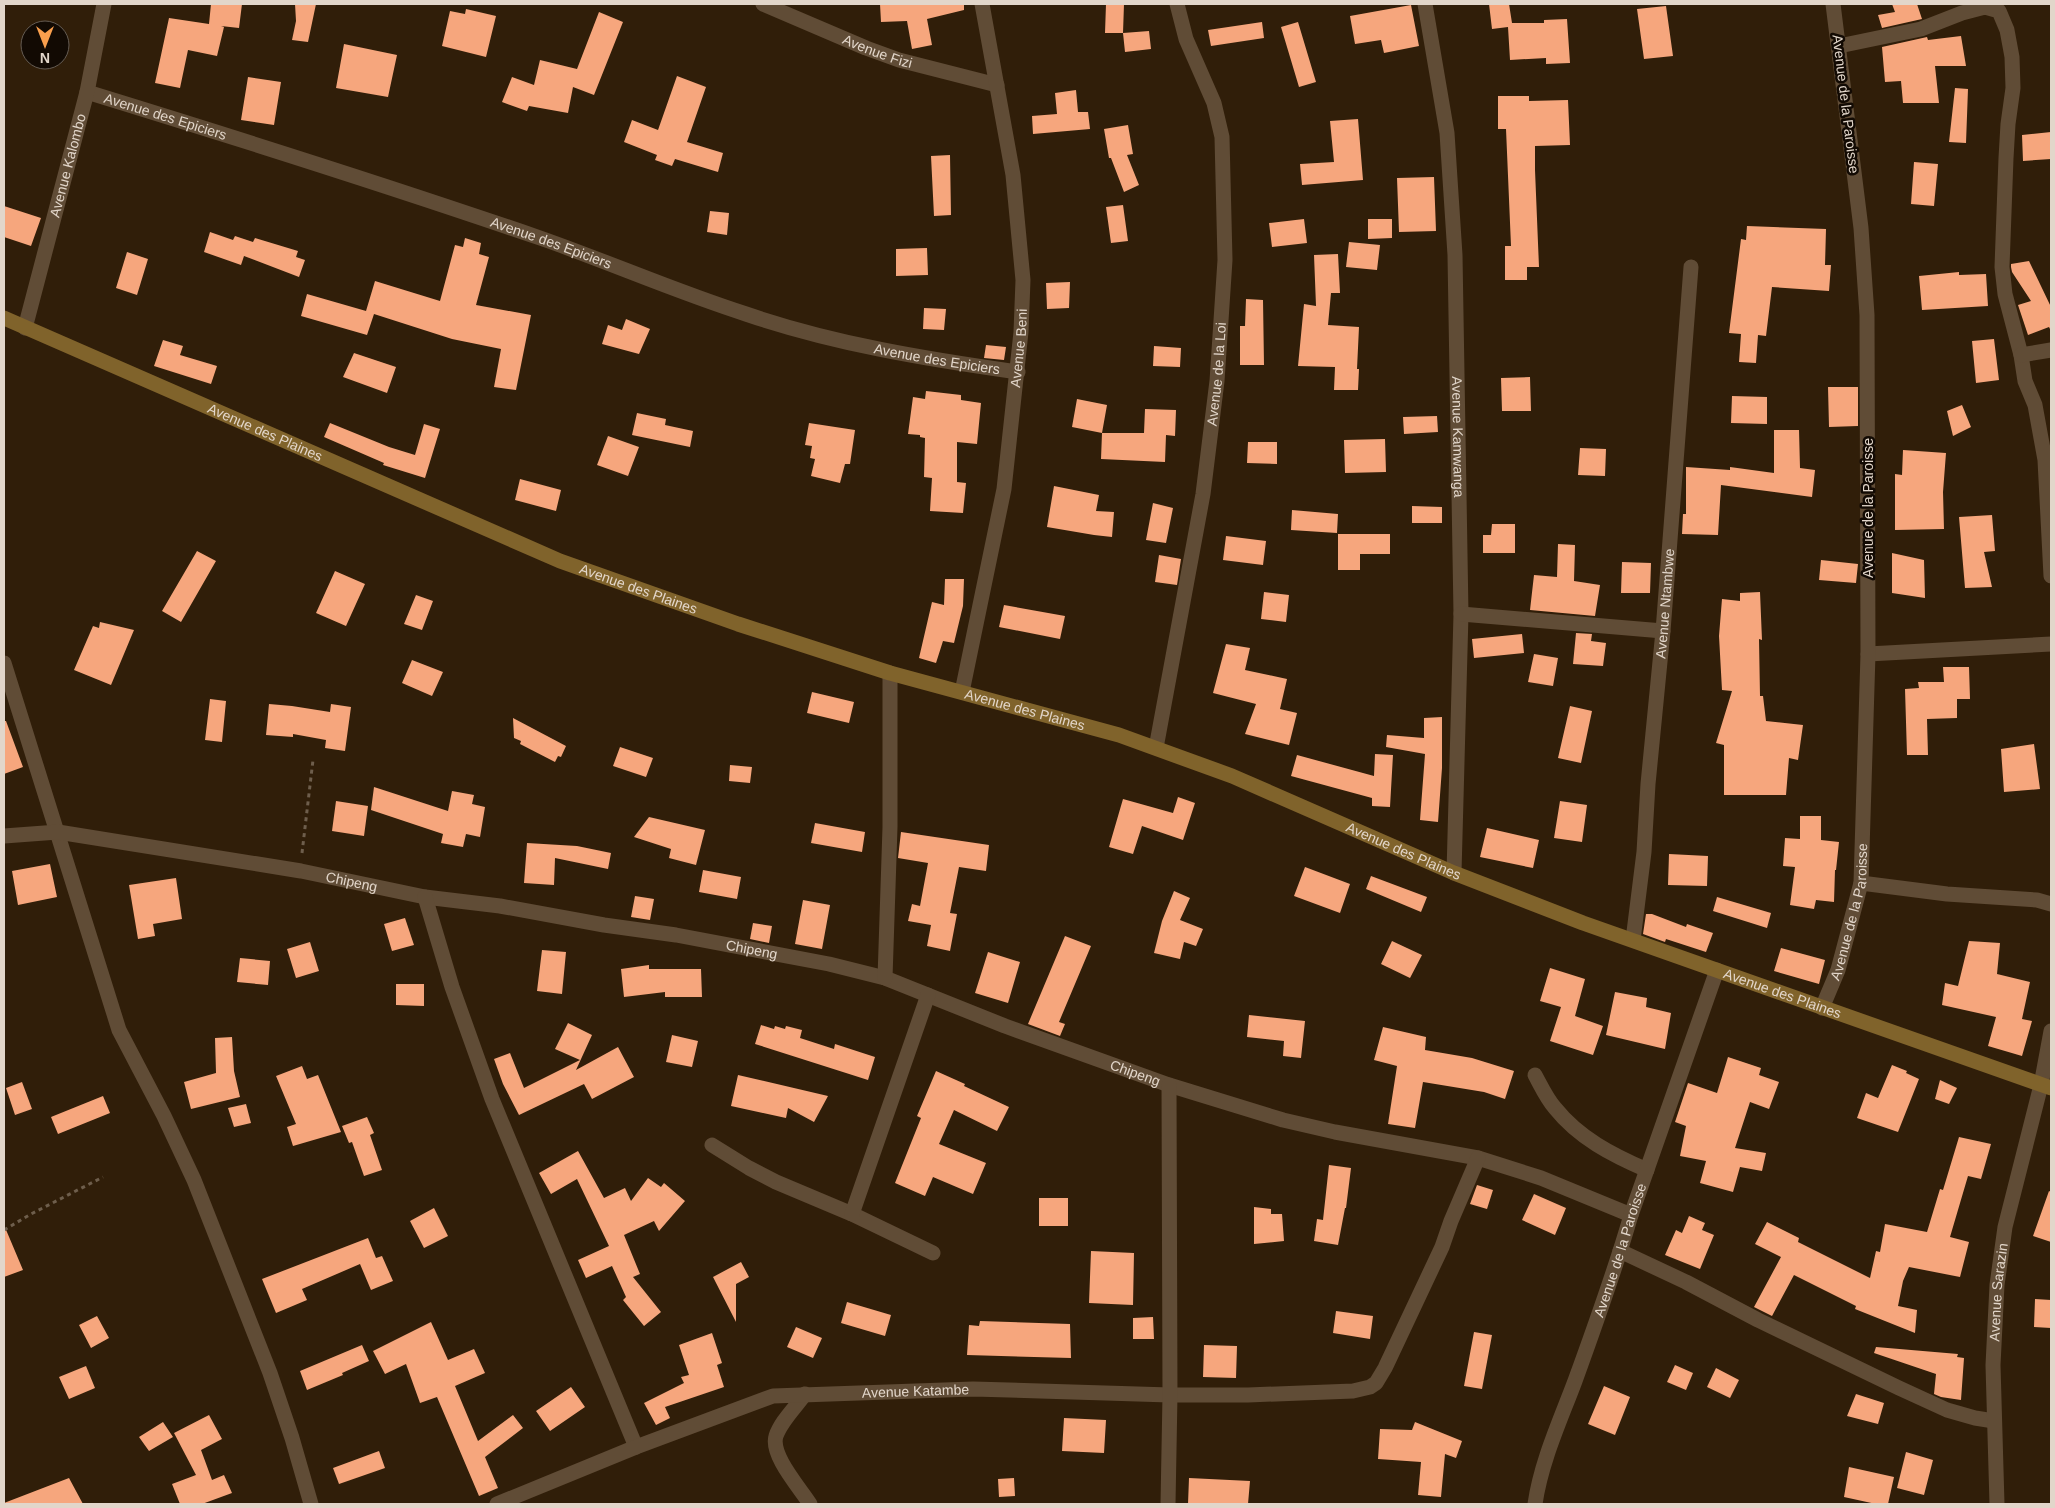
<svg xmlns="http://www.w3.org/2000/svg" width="2055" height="1508" font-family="Helvetica,sans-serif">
  <rect width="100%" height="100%" fill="#301e09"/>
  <path fill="#f6a67d" d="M211,4H242L239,28L221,26L224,27L217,56L188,50L180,88L155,83L169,18L209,24Z
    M295,4H316L308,42L292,40L296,21Z
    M880,4H964V10L927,19L932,45L912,49L907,21L881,22Z
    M1106,4H1124L1123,33H1105Z
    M1489,4H1509L1512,23H1544V20L1567,19L1570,63L1546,64V58L1510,60L1508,27L1492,29Z
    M1892,4H1917L1922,19L1882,28L1878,15L1895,12Z
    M1411,5L1419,46L1384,53L1381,40L1355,44L1350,16Z
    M1666,6L1673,56L1644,59L1637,9Z
    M466,9L496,16L486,57L442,46L450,11L465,14Z
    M599,12L623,22L594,95L573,87L568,113L529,106L527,111L502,102L512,77L534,85L540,60L577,69Z
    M1262,22L1264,38L1211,46L1208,30Z
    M1298,22L1316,82L1299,87L1281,27Z
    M1149,31L1151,49L1125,52L1123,33Z
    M1961,36L1966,66H1935L1939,103H1903L1901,81L1885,82L1882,47L1927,37L1928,40Z
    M344,44L397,55L388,97L336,88Z
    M677,76L706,87L687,142L723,153L718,172L675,159L672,166L655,160L657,155L624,142L632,120L658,130Z
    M248,77L281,82L274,125L241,120Z
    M1955,88L1968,89L1966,143L1949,142Z
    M1076,90L1078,112H1088L1090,129L1033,134L1032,116L1057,114L1055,93Z
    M1498,96H1529V101L1568,100L1570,145L1535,146V170L1539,267H1527V280H1505V246H1511L1506,129H1498Z
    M1358,119L1363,180L1302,185L1300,164L1334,162L1330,121Z
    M1128,125L1133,154L1127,155L1139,185L1124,192L1111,158H1109L1104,129Z
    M2051,132V159L2023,161L2022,135Z
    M950,155L951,215L934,216L931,156Z
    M1914,162L1938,164L1934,206L1911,204Z
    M1434,177L1436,231L1399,232L1397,178Z
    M1123,205L1128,241L1111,243L1106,207Z
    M4,206L41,218L31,246L4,237Z
    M710,211L729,213L727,235L707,232Z
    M1304,219L1307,243L1272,247L1269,223Z
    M1368,219H1392V238L1368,239Z
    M1747,226L1826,229L1825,265H1831L1829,291L1772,287L1766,336L1758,335L1756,363L1739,362L1741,334L1729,333L1741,239L1746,240Z
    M210,232L233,240L235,236L253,242L255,238L298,251L296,257L305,260L299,277L244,256L241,265L204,252Z
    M465,238L481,243L479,254L489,257L476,305L531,315L516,390L494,387L501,349L452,339L374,314L367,335L301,316L307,294L373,313L366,311L375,281L440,301L455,245L463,247Z
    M1349,242L1380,245L1377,270L1346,267Z
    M927,248L928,275L896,276V249Z
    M127,252L148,259L137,295L116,288Z
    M1338,254L1340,293H1331L1328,325L1359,327L1357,369H1359L1358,390H1334L1335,367L1298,366L1304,304L1316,306L1314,255Z
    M2029,261L2051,307V331L2049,327L2028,335L2018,305L2031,301L2012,272L2011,267V264Z
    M1959,272V275L1986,274L1988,306L1922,310L1919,276Z
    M1070,282L1069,308L1047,309L1046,283Z
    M1246,299L1263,300L1264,365H1240V326H1245Z
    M924,308L946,309L944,330L923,329Z
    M626,319L650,329L639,354L602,344L608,325L622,330Z
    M1994,339L1999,380L1976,383L1972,341Z
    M163,340L183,346L180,355L217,366L211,384L154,366Z
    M986,345L1006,347L1004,360L984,358Z
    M1154,346L1181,348L1180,367L1153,366Z
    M354,353L396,367L387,393L343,377Z
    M1530,377L1531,411H1502L1501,378Z
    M1828,387H1858V426L1829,427Z
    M926,391L961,395V400L981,403L977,444L957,442V482L966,483L963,513L930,511L932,478L924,477L925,438L920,437V435L908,434L913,397L925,399Z
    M1732,396L1767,397V424L1731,423Z
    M1077,399L1107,405L1102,433L1072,427Z
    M1962,405L1971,427L1953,436L1947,411Z
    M1145,409L1176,410L1175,436L1166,435L1165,462L1101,459L1102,433H1144Z
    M637,413L666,419L665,425L693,431L690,447L632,435Z
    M1437,416L1438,432L1404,434L1403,417Z
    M330,423L389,447L415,455L424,424L440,429L425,478L383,465L384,463L324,437Z
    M809,423L855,430L850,464H845L840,483L811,476L815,459L810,458L812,446L805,445Z
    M1774,430H1799L1800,468L1815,470L1812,497L1721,485L1718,535L1682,534L1683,514H1686V467L1730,470V467L1774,473Z
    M608,436L639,447L628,476L597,465Z
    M1385,439L1386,472L1345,473L1344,440Z
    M1248,442H1277V464L1247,463Z
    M1580,448L1606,449L1605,476L1578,475Z
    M1903,450L1946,453L1943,492L1944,529L1895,530V474L1902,475Z
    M520,479L561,490L556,511L515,500Z
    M1054,486L1099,495L1096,511L1114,512L1112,537L1094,535L1047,527Z
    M1153,503L1173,508L1166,543L1146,540Z
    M1412,506L1442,507V523H1412Z
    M1292,510L1338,514L1337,533L1291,530Z
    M1992,515L1995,551L1984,552L1992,587L1965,588L1959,517Z
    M1492,524H1515V553H1483V535H1491Z
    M1338,534H1390V554H1360V570H1338Z
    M1226,536L1266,541L1263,565L1223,560Z
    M1558,544L1575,545L1574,581L1600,585L1595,616L1530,610L1534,575L1557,577Z
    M197,551L216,561L181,622L162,611Z
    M1892,553L1924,560L1925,598L1892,593Z
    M1159,555L1181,559L1177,585L1155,582Z
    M1821,560L1858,564L1856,583L1819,580Z
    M1622,562L1651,563L1650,593H1621Z
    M335,571L365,584L346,626L316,613Z
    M945,579H964L963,606L954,643L943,641L936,663L919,658L932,602L944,605Z
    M1264,592L1289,595L1286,622L1261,619Z
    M1760,592L1762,640L1759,639L1760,696H1763L1766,721L1803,725L1798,760L1789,758L1786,795H1724V745L1716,743L1732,691L1722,690L1719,636L1722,599L1740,601V593Z
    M416,595L433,601L422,630L404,624Z
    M1004,605L1065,616L1060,639L999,627Z
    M100,622L134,630L111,685L74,670L93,626L99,628Z
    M1576,633L1592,634L1591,641L1606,643L1603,666L1573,664Z
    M1522,634L1524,653L1474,658L1472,639Z
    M1226,644L1250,648L1245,670L1287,679L1280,709L1297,713L1289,745L1245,734L1256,704L1213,693Z
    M1534,654L1558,658L1553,686L1528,682Z
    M412,660L443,672L432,696L402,683Z
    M1943,667H1969L1970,699H1957V718L1927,719L1928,755H1907L1905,689L1919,688L1918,682H1944Z
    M812,692L854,702L849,723L807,713Z
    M210,699L226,701L222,742L205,740Z
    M269,704L292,706L330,712L331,704L351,707L345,751L325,748L326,740L293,734V737L266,735Z
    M1570,706L1592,711L1581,763L1558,758Z
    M1442,717V768L1438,822L1420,820L1425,754L1386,747L1387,735L1424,738V718Z
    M513,718L566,746L561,757L558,756L555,762L520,744L521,741L514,738Z
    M4,721H6L23,767L4,774Z
    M2034,744L2040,789L2004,792L2001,749Z
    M620,747L653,758L646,777L613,766Z
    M1375,754L1393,755L1390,807L1372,806V798L1291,776L1297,755L1374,776Z
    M730,765L752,767L750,783L729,781Z
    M374,787L448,811L452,791L474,795L472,804L485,807L480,837L466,834L463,847L441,843L443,834L371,810Z
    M1178,797L1195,803L1183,840L1142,826L1133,854L1109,847L1123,799L1173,813Z
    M336,801L368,806L364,836L332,831Z
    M1560,801L1587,805L1582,842L1554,838Z
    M1800,816H1821V840L1839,842L1836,870H1835L1834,902L1816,900L1814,909L1790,905L1795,867L1783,866L1785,838L1800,839Z
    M649,817L705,830L696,865L669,858L671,849L634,837Z
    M815,823L865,832L862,852L811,843Z
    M1487,828L1539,840L1533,868L1480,857Z
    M901,832L989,845L986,871L959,867L950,913L957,914L950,951L927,946L931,925L908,921L912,904L920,906L928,863L898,858Z
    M527,843L577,846L611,853L608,869L555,858L554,885L524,883Z
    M1669,854L1708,856L1707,886L1668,885Z
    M50,864L57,897L18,905L12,871Z
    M1305,867L1350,884L1340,913L1294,896Z
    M703,870L741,877L737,899L699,892Z
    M1371,876L1427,897L1421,912L1366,889Z
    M176,878L182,919L153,924L155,936L138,939L129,885Z
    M1174,891L1190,898L1180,920L1203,929L1196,946L1184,942L1180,959L1154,953L1162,921Z
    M635,896L654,899L650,920L631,917Z
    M1717,897L1771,913L1767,928L1713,911Z
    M803,900L830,905L822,949L795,944Z
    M1646,914H1652L1686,927L1687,924L1713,933L1706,952L1666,939L1665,942L1643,934Z
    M405,918L414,945L392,951L384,924Z
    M753,923L772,926L769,943L750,939Z
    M1065,936L1091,946L1059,1022L1065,1024L1060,1036L1028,1024Z
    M1392,941L1422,955L1410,978L1381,964Z
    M1969,941L2000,943L1997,974L2030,982L2022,1019L2032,1021L2022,1056L1988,1046L1996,1017L1942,1005L1945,983L1958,986Z
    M310,942L319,971L296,978L287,949Z
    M1781,948L1825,960L1819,984L1774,971Z
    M542,950L566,952L562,994L537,991Z
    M988,952L1020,962L1008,1003L975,993Z
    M240,958L270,961L268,985L237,982Z
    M649,965V969H701L702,997H665V992L624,997L621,969Z
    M1550,968L1585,979L1575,1016L1603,1026L1593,1055L1550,1041L1561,1007L1540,1001Z
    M396,984H424V1006L396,1005Z
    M1615,992L1647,998L1646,1007L1671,1013L1665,1049L1606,1035Z
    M1249,1015L1305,1021L1301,1058L1283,1056L1284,1041L1247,1037Z
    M568,1023L592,1035L576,1070L618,1047L634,1077L592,1099L584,1084L519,1115L503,1084L494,1059L510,1053L524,1088L580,1060L555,1049Z
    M761,1025L774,1029L775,1026L785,1029L786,1026L802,1030L800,1038L834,1049L835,1044L875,1057L868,1080L755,1044Z
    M1383,1027L1426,1037L1425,1050L1472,1058L1514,1071L1505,1099L1484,1092L1423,1082L1415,1128L1388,1124L1397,1066L1374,1060Z
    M672,1035L698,1041L692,1067L666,1062Z
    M232,1037L234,1071L240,1097L191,1109L184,1082L216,1073L215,1038Z
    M1728,1057L1761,1068L1759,1075L1779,1082L1769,1109L1750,1102L1735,1148L1766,1153L1762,1171L1740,1167L1733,1192L1700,1183L1706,1161L1680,1156L1686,1126L1675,1122L1688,1083L1717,1093Z
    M1892,1065L1907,1071L1906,1073L1919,1079L1898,1132L1857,1118L1866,1093L1878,1098Z
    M302,1066L307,1079L318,1075L341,1132L293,1146L287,1127L296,1124L276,1076Z
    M936,1071L965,1084L964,1086L1009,1107L997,1131L954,1110L939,1144L986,1163L973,1194L933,1177L925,1196L895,1183L921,1118L917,1116Z
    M738,1075L828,1096L814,1122L788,1108L786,1118L731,1106Z
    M1940,1080L1957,1088L1949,1104L1935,1099Z
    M22,1082L32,1109L15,1115L6,1088Z
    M103,1096L110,1113L58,1134L51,1117Z
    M246,1104L251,1123L234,1127L228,1108Z
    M367,1117L374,1133L370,1135L382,1170L364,1176L352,1142L349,1143L342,1126Z
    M1959,1137L1991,1144L1981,1179L1968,1176L1950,1237L1969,1242L1960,1277L1909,1267L1903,1281L1898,1306L1917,1310L1915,1333L1855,1309L1856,1306L1794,1275L1772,1316L1754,1307L1781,1257L1755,1244L1767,1222L1799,1238L1798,1242L1870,1278L1876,1251L1880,1252L1885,1224L1927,1232L1940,1189L1943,1190Z
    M578,1151L604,1198L625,1188L631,1201L648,1178L661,1187L664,1183L685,1201L659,1231L654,1221L624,1235L640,1274L633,1277L661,1312L644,1326L623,1300L626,1297L612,1266L586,1278L578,1260L609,1246L577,1179L551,1194L539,1173Z
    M1329,1165L1351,1168L1346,1208H1345L1338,1245L1314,1241L1317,1219L1323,1220Z
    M1477,1185L1493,1190L1487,1209L1470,1204Z
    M2049,1191L2051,1192V1242L2033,1236Z
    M1534,1194L1566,1208L1555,1235L1522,1220Z
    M1039,1198H1068V1226H1039Z
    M1254,1207L1271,1209V1214H1282L1284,1241L1254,1244Z
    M434,1208L448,1236L424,1248L410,1221Z
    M1689,1216L1705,1223L1702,1230L1714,1235L1700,1269L1665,1255L1676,1230L1682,1233Z
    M4,1225L23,1270L4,1277Z
    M368,1238L376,1258L382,1256L393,1281L371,1290L360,1264L302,1289L307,1300L276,1313L262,1279Z
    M1091,1251L1134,1253L1133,1305L1089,1303Z
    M741,1262L749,1277L736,1284V1322L713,1277Z
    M2035,1299L2051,1300V1328L2034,1327Z
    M847,1302L891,1315L885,1336L841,1323Z
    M1336,1311L1373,1316L1370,1339L1333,1333Z
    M97,1316L109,1338L91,1348L79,1325Z
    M1153,1317L1154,1339H1133V1318Z
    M980,1321L1070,1324L1071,1358L967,1355L969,1325L979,1326Z
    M431,1322L448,1360L474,1349L485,1373L455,1386L478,1441L513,1415L523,1428L485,1457L498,1488L479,1496L437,1397L420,1403L406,1364L385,1374L373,1351Z
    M796,1327L822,1338L813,1358L787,1347Z
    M1474,1332L1492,1335L1482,1389L1464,1386Z
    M712,1333L722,1363L717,1365L724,1387L665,1407L670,1418L656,1425L644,1403L684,1383L681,1377L689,1375L679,1345Z
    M362,1345L369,1361L342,1373L343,1375L307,1390L300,1371Z
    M1204,1345L1237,1346L1236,1378L1203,1377Z
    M1876,1347L1958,1354L1957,1357L1964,1358L1961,1400L1941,1397L1934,1394L1936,1374L1874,1353Z
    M1675,1365L1693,1373L1686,1390L1667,1382Z
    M86,1366L95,1388L69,1399L59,1377Z
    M1716,1368L1739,1380L1730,1398L1707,1387Z
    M1604,1386L1630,1397L1615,1435L1588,1424Z
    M571,1387L585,1407L550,1431L536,1411Z
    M1856,1394L1884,1403L1878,1424L1847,1416Z
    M209,1415L222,1439L201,1450L212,1480L224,1475L232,1493L202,1504H180L172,1484L196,1475L174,1433Z
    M1064,1418L1106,1420L1104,1453L1062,1451Z
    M163,1422L173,1437L149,1451L139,1437Z
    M1415,1422L1462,1441L1456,1458L1445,1454L1441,1497L1418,1495L1421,1462L1378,1459L1380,1429L1412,1430Z
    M379,1451L385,1468L339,1484L333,1468Z
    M1906,1452L1933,1460L1924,1495L1897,1488Z
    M1849,1467L1894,1477L1888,1504H1876L1844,1497Z
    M69,1478L83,1504H4V1503Z
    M1014,1478L1015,1496L999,1497L998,1479Z
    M1189,1478L1250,1481L1248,1504H1188Z"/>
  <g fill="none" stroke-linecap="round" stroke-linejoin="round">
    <path stroke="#6e5e4c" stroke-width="3" stroke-dasharray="4 4" stroke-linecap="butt" d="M302,853L313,760
      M4,1230L31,1214L103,1177"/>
    <g stroke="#604c36" stroke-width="15">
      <path id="s1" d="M763,4L866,48L899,60L997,85"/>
      <path id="s2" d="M1425,4L1447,133L1455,255L1461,614L1454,873"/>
      <path d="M1839,46L1921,29L1962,13L1985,7L1999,11L2007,30L2012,57L2013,88L2008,124L2006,158L2002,267L2005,294L2021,355L2025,381L2035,405L2045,460L2051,576"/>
      <path id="s3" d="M87,92C240,139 392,187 543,239C611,263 677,292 746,314C834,344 926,359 1018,372"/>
      <path id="s4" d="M25,328L87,92L104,4"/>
      <path d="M2021,355L2051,350"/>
      <path d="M1461,614L1663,631"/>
      <path d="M1868,654L2051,644"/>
      <path d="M4,663L119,1030L164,1116L194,1180L270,1373L292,1438L311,1504"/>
      <path id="s5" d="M962,692L1004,489L1021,332L1023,280L1013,175L982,4"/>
      <path id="s6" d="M1156,748L1203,494L1217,381L1225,260L1222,137L1214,103L1186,39L1177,4"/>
      <path id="s7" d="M4,836L58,832L301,871L425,897L500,906L604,925L676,935L829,964L885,978L1005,1026L1169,1085L1283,1120L1335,1132L1478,1158L1541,1178L1631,1215"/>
      <path d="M1861,883L1947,894L2037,900L2051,904"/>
      <path d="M425,897L452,987L492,1099L636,1447"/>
      <path id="s8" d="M1633,940L1644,852L1648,784L1663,631L1691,267"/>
      <path d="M885,978L890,827V673"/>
      <path id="s9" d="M1822,1008L1838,970L1861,883L1868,654L1867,315L1861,228L1833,4"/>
      <path d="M1535,1075C1541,1086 1547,1099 1555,1108C1579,1138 1612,1155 1647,1170"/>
      <path d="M712,1145L749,1168L776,1182L852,1214L933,1253"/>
      <path d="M852,1214L928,995"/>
      <path d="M1620,1251L1686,1282L1758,1320L1899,1388L1947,1410L1975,1418L1994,1421"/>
      <path d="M805,1394C796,1407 781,1421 776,1436C770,1455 800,1488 810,1504"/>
      <path id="s10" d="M497,1504L636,1447L773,1396L973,1389L1170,1395H1248L1353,1391L1370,1387L1376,1383L1385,1368L1442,1247L1451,1221L1478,1158"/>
      <path d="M1168,1504L1170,1395L1169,1085"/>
      <path id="s11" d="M1535,1504C1541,1462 1560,1421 1575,1381C1595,1326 1615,1271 1631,1215L1717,970"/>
      <path id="s12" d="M1997,1504L1993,1365L1997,1285L2005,1227L2041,1085L2051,1031"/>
    </g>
    <path stroke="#80632b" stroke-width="15" id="s13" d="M4,318L560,561L738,624L890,673L1119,735L1232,776L1454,873L1583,923L2051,1088"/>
  </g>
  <g text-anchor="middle" stroke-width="5" stroke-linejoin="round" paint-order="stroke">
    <g font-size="14" fill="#e2d6ca" stroke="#120a03">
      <text dy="5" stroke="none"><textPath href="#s1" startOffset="124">Avenue Fizi</textPath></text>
      <text transform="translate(1846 104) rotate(83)" y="5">Avenue de la Paroisse</text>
      <text dy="5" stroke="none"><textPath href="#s3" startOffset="82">Avenue des Epiciers</textPath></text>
      <text dy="5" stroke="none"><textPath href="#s4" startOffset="168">Avenue Kalombo</textPath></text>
      <text dy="5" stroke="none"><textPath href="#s3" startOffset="488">Avenue des Epiciers</textPath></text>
      <text dy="5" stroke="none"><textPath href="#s5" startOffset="349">Avenue Beni</textPath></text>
      <text dy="5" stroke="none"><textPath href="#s3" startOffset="892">Avenue des Epiciers</textPath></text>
      <text dy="5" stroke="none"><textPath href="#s6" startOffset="379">Avenue de la Loi</textPath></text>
      <text dy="5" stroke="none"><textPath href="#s13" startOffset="285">Avenue des Plaines</textPath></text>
      <text dy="5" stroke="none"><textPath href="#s2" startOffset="435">Avenue Kamwanga</textPath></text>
      <text transform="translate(1868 508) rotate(-90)" y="5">Avenue de la Paroisse</text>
      <text dy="5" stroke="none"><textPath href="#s13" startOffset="690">Avenue des Plaines</textPath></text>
      <text dy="5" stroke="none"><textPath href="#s8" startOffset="338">Avenue Ntambwe</textPath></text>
      <text dy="5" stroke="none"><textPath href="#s13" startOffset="1095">Avenue des Plaines</textPath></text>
      <text dy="5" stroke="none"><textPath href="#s13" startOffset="1500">Avenue des Plaines</textPath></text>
      <text dy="5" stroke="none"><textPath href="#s7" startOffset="352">Chipeng</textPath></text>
      <text dy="5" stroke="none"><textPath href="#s9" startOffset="101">Avenue de la Paroisse</textPath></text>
      <text dy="5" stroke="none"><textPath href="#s7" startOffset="758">Chipeng</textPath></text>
      <text dy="5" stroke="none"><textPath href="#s13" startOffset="1905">Avenue des Plaines</textPath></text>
      <text dy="5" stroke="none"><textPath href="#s7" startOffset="1162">Chipeng</textPath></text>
      <text dy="5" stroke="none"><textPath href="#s11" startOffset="268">Avenue de la Paroisse</textPath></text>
      <text dy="5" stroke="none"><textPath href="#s12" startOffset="212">Avenue Sarazin</textPath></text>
      <text dy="5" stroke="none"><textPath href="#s10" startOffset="439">Avenue Katambe</textPath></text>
    </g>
  </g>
  <rect width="2055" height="1508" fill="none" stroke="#e2d6ca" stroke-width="10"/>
  <g transform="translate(45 45) rotate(180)"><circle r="24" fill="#120a03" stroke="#655c53"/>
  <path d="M0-4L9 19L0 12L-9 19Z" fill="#f99f4d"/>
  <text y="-8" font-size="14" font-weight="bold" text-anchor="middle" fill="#e2d6ca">N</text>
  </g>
</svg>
